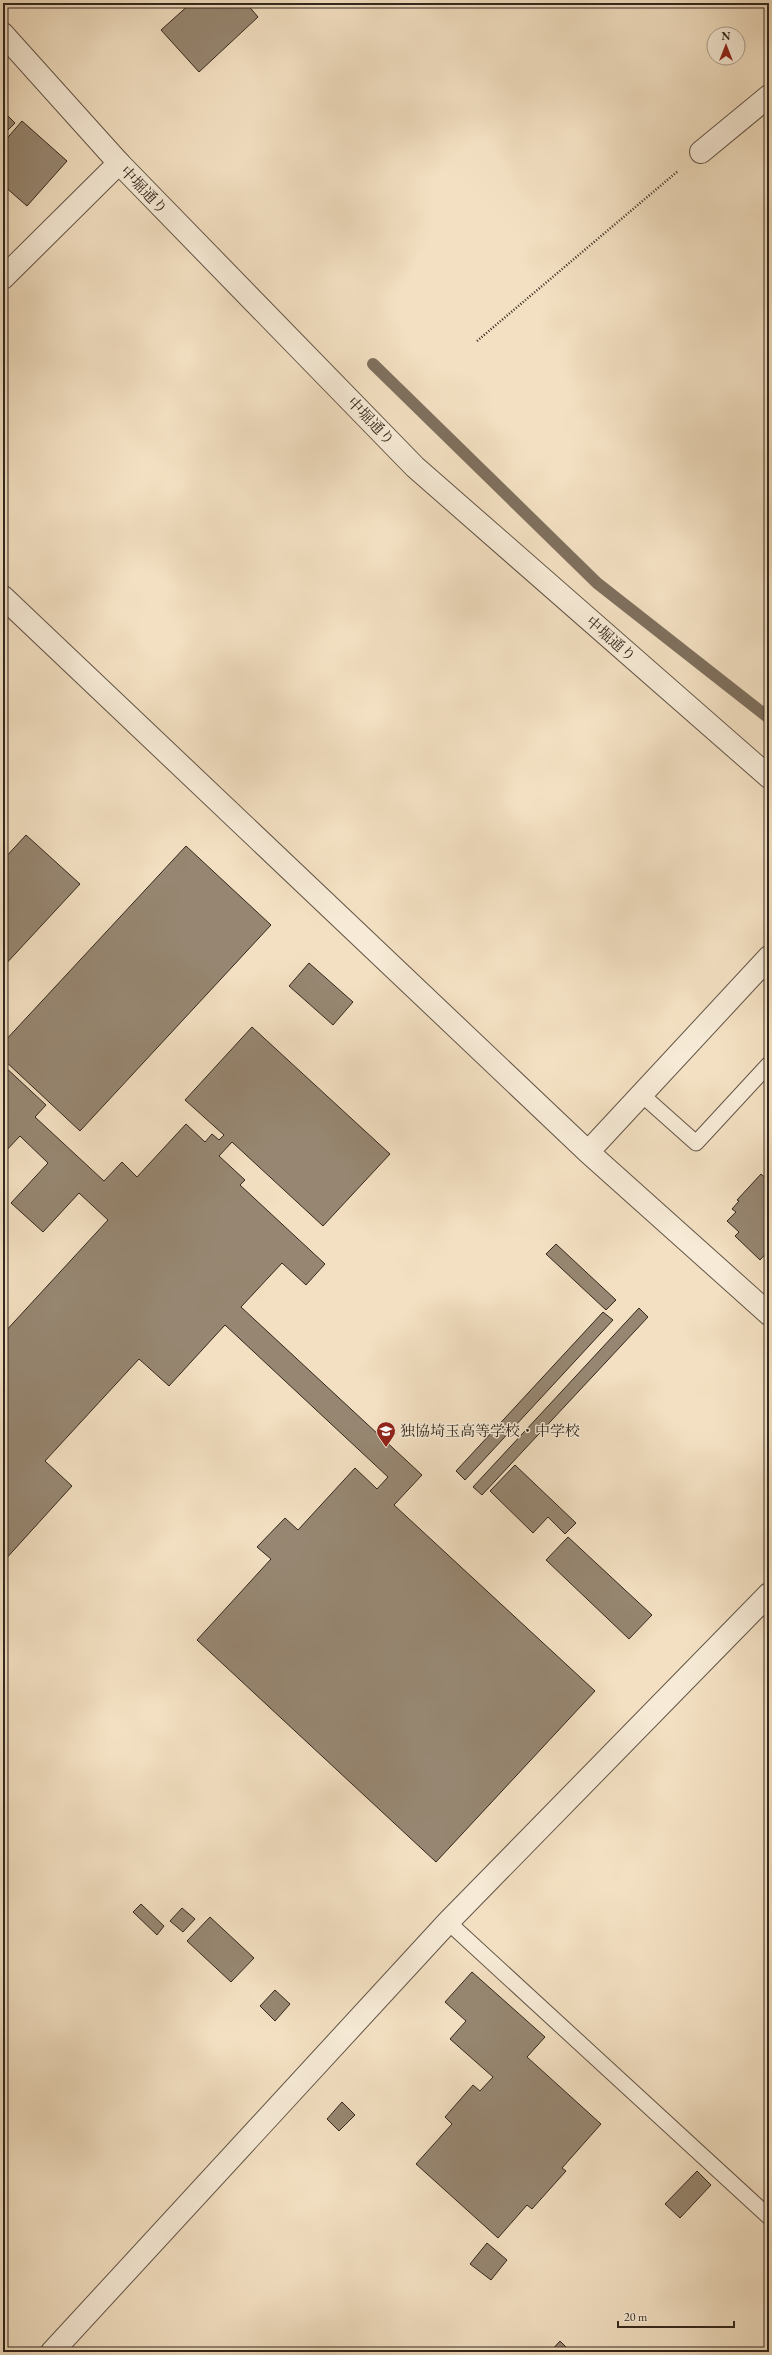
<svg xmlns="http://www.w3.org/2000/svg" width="772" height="2355" font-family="'EB Garamond','Noto Serif JP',serif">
  <rect width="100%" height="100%" fill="#f3e0c2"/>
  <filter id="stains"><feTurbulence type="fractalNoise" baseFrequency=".005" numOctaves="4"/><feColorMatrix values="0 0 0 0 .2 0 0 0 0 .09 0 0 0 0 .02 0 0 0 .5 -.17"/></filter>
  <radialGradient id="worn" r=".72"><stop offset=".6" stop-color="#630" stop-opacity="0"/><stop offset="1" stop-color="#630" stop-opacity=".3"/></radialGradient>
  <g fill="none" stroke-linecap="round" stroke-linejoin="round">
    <path stroke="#7f705e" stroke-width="12" d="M373,364L597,583L769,718"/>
  </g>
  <path fill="#978772" stroke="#33271c" d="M191,3H246L258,17L199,72L161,30Z
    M3,111L15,123L3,135Z
    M22,121L67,161L27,206L3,185V143Z
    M26,835L80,884L3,967V860Z
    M186,846L271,925L80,1131L3,1059V1043Z
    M309,963L353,1002L333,1025L289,986Z
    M252,1027L390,1154L323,1226L232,1142L219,1156L245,1180L240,1185L325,1264L306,1285L282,1263L241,1307L422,1475L394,1505L595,1691L436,1862L197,1640L271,1559L257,1547L285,1518L298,1530L355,1468L377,1489L388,1477L225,1325L169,1386L139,1359L45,1461L72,1486L3,1562V1334L108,1220L79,1193L43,1232L11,1203L48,1163L20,1136L3,1154V1065L46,1105L35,1117L104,1181L122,1162L137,1177L186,1124L205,1142L212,1134L219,1140L224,1135L185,1100Z
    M761,1174L769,1181V1250L760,1260L735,1236L739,1232L727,1221L736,1212L732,1209L739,1201L737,1200Z
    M556,1244L616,1300L606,1310L546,1254Z
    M639,1308L648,1317L482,1495L473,1487Z
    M603,1312L613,1320L465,1480L456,1471Z
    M515,1465L576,1523L565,1534L548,1517L533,1533L490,1491Z
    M568,1537L652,1615L629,1639L546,1560Z
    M141,1904L164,1926L157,1935L133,1912Z
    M182,1908L195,1919L183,1932L170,1921Z
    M210,1917L254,1958L231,1982L187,1941Z
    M472,1972L545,2037L527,2057L601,2124L562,2168L566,2171L532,2209L527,2205L498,2238L416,2164L452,2124L445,2117L473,2085L480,2091L493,2077L450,2039L466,2021L445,2002Z
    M275,1990L290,2004L275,2021L260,2006Z
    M342,2102L355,2115L339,2131L327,2119Z
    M697,2171L711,2185L680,2218L665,2204Z
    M487,2243L507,2260L491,2280L470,2264Z
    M560,2341L570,2351L550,2352Z"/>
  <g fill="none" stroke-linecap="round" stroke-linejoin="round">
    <g stroke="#635546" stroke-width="17">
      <path id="service" d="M641,1094L696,1143L769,1064
        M448,1922L769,2217"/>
    </g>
    <g stroke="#635546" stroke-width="24">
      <path id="minor" d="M701,152L769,96
        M3,278L119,163
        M3,597L588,1152L769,1314
        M588,1152L769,957
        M52,2352L448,1922L769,1594"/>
    </g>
    <g stroke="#635546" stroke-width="24">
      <path id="tertiary" d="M3,34L119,163L415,467L769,777"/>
    </g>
    <path stroke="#33271c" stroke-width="2.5" stroke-dasharray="1 2" stroke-linecap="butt" d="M477,341L678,171"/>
    <use href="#service" stroke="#f7ebd7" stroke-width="15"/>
    <use href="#minor" stroke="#f7ebd7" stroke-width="22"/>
    <use href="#tertiary" stroke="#f7ebd7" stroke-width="22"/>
  </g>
  <defs>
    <g id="school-pin" transform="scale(1)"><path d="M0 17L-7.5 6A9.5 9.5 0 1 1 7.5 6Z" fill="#8f2418" stroke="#f7ebd7"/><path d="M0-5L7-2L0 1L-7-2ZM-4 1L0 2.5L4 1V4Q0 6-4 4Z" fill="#fff"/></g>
  </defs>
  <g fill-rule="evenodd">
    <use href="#school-pin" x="386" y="1431"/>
  </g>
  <g text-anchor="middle" stroke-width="3" stroke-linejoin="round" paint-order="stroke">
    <g font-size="15" fill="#33271c" stroke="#f7ebd7">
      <text transform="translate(144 190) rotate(46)" y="5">中堀通り</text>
      <text transform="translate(371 421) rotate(46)" y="5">中堀通り</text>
      <text transform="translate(611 639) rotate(41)" y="5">中堀通り</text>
    </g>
    <g font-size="15" fill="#33271c" stroke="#f7ebd7" text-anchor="start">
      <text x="400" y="1436">独協埼玉高等学校・中学校</text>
    </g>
  </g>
  <rect width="772" height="2355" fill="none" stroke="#f3e0c2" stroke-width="16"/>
  <rect x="4" y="4" width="764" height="2347" fill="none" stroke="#33271c" stroke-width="2"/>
  <rect x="8" y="8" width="756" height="2339" fill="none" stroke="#33271c"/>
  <g transform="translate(726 46)"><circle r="19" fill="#f7ebd7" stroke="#a99d8c"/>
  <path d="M0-3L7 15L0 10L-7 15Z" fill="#8f2418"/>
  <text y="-6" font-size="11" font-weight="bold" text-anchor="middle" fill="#33271c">N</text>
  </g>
  <path d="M618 2321v6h116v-6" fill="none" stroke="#33271c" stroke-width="2"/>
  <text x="624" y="2321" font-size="12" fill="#33271c" stroke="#f7ebd7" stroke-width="3" paint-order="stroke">20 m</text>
  <rect width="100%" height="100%" filter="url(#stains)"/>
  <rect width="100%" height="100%" fill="url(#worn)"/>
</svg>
